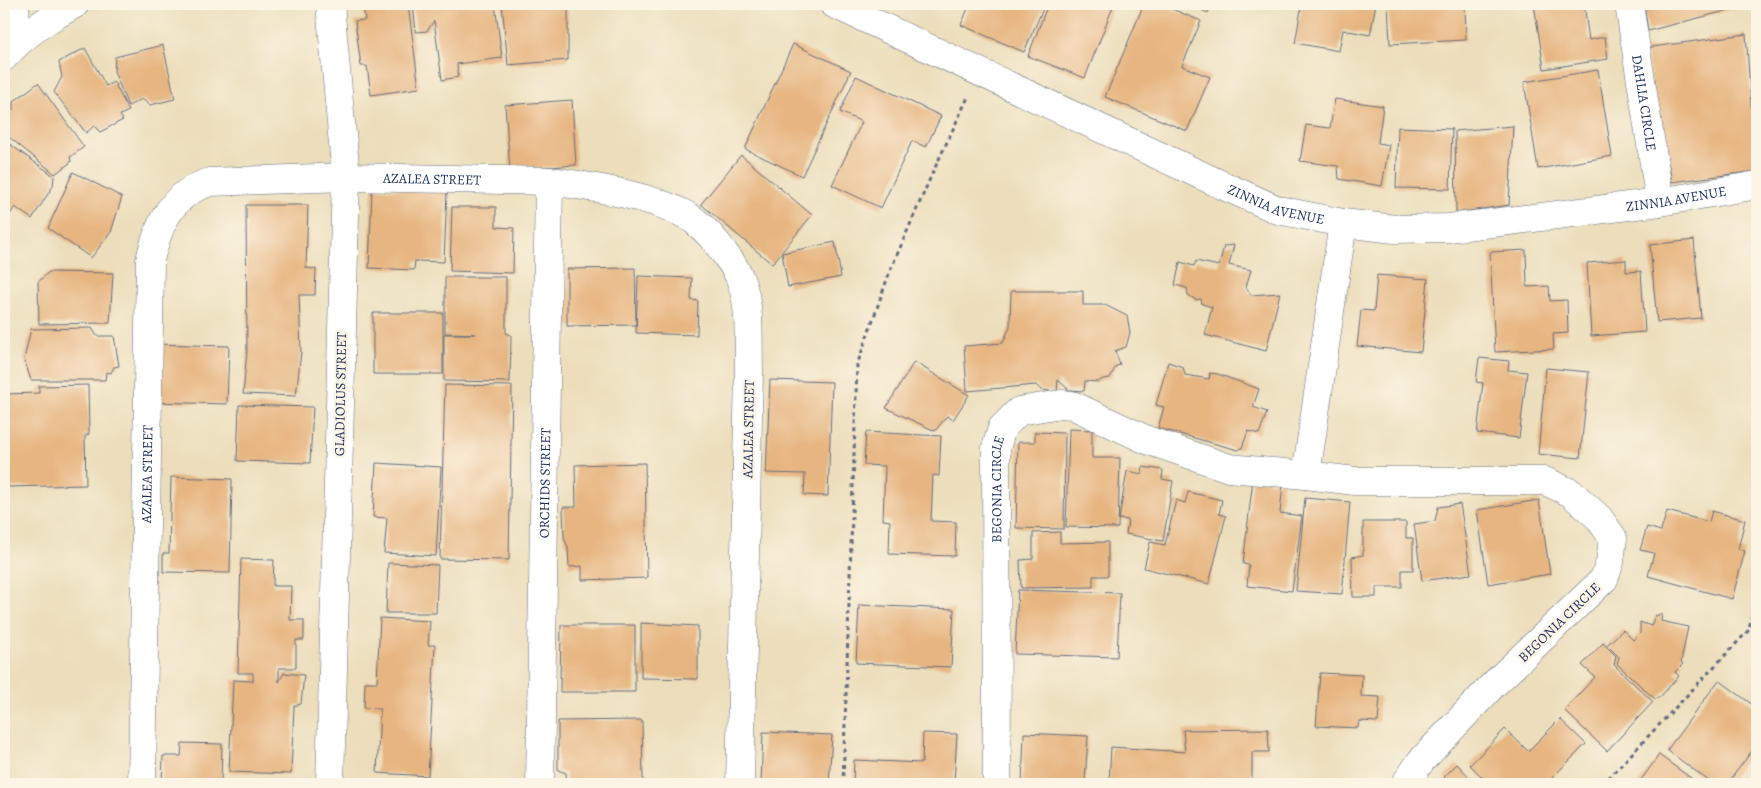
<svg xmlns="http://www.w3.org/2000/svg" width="1761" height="788" font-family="Alegreya,serif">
  <rect width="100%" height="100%" fill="#fcf5e5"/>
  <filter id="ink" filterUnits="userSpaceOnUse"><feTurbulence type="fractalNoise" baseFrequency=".02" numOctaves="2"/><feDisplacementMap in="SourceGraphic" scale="10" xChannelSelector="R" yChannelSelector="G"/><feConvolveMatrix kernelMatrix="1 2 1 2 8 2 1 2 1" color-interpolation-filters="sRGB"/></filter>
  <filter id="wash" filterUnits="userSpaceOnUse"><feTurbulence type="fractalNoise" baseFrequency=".0096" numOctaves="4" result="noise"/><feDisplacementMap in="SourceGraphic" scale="20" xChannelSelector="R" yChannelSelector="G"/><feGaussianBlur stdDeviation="1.12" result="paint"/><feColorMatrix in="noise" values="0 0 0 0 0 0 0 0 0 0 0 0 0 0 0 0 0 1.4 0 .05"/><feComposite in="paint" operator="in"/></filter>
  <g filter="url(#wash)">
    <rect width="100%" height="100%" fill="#ecdebb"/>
    <g id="blocks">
      <path fill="#e7b580" d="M377,4H408L419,88L371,95L367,66H361L355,21L365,20L363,6Z
        M413,4H495L502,58L457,64L458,77L442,80L434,21L427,31L416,32Z
        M502,4H568V60L508,65Z
        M970,4H1045L1024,52L961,25Z
        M1048,4H1114L1085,78L1028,56Z
        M1144,4H1160L1201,21L1182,66L1210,77L1187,131L1105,97Z
        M1189,4H1212L1208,13Z
        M1302,4H1376L1370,35L1343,30L1339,51L1295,43Z
        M1388,4H1465L1466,40L1390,44Z
        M1534,4H1584L1589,40L1605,37L1608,59L1544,69Z
        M1644,4H1745V6L1648,31Z
        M1746,34L1756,171L1672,182L1645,48Z
        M793,44L851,71L802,176L745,149Z
        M163,45L175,99L150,105L142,99L128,106L114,71L115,57Z
        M85,48L106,86L114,82L129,111L120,115L123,120L100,132L94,126L86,133L54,92L62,77L59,62Z
        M1598,70L1612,156L1538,169L1524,82Z
        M856,76L941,116L926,147L912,141L881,208L832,185L862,122L840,112Z
        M38,83L84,147L70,157L71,162L55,174L4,133V117L13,110V102Z
        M1335,99L1383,106L1378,143L1389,145L1382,186L1339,179L1338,166L1300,161L1306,125L1330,128Z
        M572,100L576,165L510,170L505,105Z
        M1513,126L1509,205L1456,213L1455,131Z
        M1398,127L1452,129L1450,189L1396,188Z
        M4,140L54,176L53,186L32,219L15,207L11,213L4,208Z
        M741,155L812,215L772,264L701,204Z
        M73,172L122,197L111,232L91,258L48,228Z
        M372,189L447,191L444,262L415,261L414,270L369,268Z
        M246,205H308L306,268L316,269L315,295H299L301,352L296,396L243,394L247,351Z
        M452,207H496V227L514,228L513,273L450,271Z
        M1694,240L1701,318L1657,322L1650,245Z
        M835,242L841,277L788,287L782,253Z
        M1234,245L1229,265L1251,270L1246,287L1251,295L1280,293L1266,351L1205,335L1212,307L1202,304L1201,299L1196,300L1188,295L1187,288L1175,285L1180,262L1194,266L1196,261L1219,266L1224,246Z
        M1526,250L1527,287L1549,286L1550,301L1567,300L1568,333L1553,334L1554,349L1495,352L1490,252Z
        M1626,260V272L1641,271L1645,332L1591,336L1587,263Z
        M635,268L636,325L567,326V269Z
        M49,272L113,273L110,323L39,324L38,282Z
        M1377,275L1428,279L1421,352L1357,346L1361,310L1374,311Z
        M638,276L692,278L691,300L698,301L697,335L636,333Z
        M445,277H506V333L511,335L510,382L444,381V334H476L445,333Z
        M1011,291H1083V305H1105L1127,316L1130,333L1126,347L1115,351L1120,365L1116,366L1110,378L1103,379L1098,382L1085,381L1084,391L1069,390L1058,380L1057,392L1041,390L1036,385L967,391L964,346L1003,343L1010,326Z
        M373,313H443V374H373Z
        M92,328L97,336H114L119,366L114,367L111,373L106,372L105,380H31L24,359L31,329Z
        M153,344L229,346L227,404L151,402Z
        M1479,358L1509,361L1508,370L1527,372L1519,438L1477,433L1483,383L1476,382Z
        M914,362L969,395L953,420L947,416L935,431L886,408Z
        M1168,362L1183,367L1185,375L1209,379L1210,373L1218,374L1259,389L1253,407L1267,412L1259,434L1248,431L1242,448L1238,450L1158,428L1164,407L1156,405Z
        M1546,368L1589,372L1580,458L1538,454Z
        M770,380L832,382L828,496L804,495L805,474L766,473Z
        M88,385L89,434L85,436L86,485L8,487L6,394L39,393V386Z
        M445,385L512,386L509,560L440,559Z
        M239,405L313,407L310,463L237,461Z
        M1069,429L1092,430V458H1120L1118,528L1066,527Z
        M866,432L941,436L939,476L933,475L931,521L956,522L955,556L889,554L890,521L883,520L885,466L864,465Z
        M1035,432L1065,433L1064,529L1016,528L1018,442H1035Z
        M376,463L441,467L436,556L384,553L387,518L373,517Z
        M645,463L647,578L582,580V566L569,567L568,547L564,538L563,507H576L575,465Z
        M1143,467L1163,470L1162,479L1173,481L1163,541L1126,534L1128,520L1119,519L1127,471L1142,474Z
        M171,477L232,479L230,573L163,572V553H169Z
        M1253,479L1283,483L1280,513L1302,516L1292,591L1247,586L1249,565L1243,564Z
        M1188,492L1222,500L1219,514L1226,516L1209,584L1144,568L1150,542L1165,545L1176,500L1185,503Z
        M1305,498L1350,502L1342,594L1296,591Z
        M1539,500L1550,574L1488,584L1477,510Z
        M1460,504L1471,574L1422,581L1414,524L1435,521L1438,507Z
        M1667,511L1709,522L1712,511L1745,520L1738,549L1745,551L1732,599L1648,576L1654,553L1640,550L1647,527L1661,531Z
        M1363,522H1406V538H1413V570H1402V587H1376V597H1353L1352,557L1363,555Z
        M1060,532V543L1108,542V576H1093V587L1021,588L1020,560L1033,559V533Z
        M241,559L274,560L273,586H291L290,620H304V640H296V668H279V682L284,673L304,675L301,704L294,706L291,774L229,772L233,680L253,681V673H238Z
        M388,563L438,565L436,613H386Z
        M1018,590L1120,593L1117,657L1015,654Z
        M859,605L954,609L951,667L856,663Z
        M1662,614L1661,621L1688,627L1681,662L1683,664L1675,672L1679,676L1660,697L1655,699L1617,664L1619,657L1607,645L1623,630L1633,640L1640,633V622L1651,626L1655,616Z
        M380,618L430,621L428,645H435L428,776L377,773L380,709L364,708L365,682H377Z
        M641,623L698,626V679L641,678Z
        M561,625H635V692H560Z
        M1603,643L1616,656L1614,665L1653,702L1607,751L1564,710L1595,677L1582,665Z
        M1320,673L1362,675L1361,696L1380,697L1378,722L1359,721L1358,728L1316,726Z
        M1719,680L1757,708V744L1727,784H1713L1667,750Z
        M1560,719L1586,744L1546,784H1489L1470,765L1505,729L1528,751Z
        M642,720L643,784H567L566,773L558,770V721Z
        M1268,729L1269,752H1252V784H1109L1111,747L1185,752L1183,730Z
        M763,732L832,735L829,784H761Z
        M923,733L957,734L954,784H853L854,760L922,763Z
        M1024,733L1088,736L1085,782H1101V784H1022Z
        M182,743L222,744L221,784H162L163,756H181Z
        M1659,755L1699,784H1638Z
        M1457,764L1476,784H1451L1444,777Z"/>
    </g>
  </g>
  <g filter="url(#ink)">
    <use href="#blocks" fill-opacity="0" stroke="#646c7f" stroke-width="1"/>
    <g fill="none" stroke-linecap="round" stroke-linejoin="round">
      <g stroke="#646c7f" stroke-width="29">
        <g id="minor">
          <path d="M15,4L17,41"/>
          <path d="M330,4L346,177L330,784"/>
          <path id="s1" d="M834,4L1222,185L1278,210L1343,223L1395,229L1448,228L1517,220L1660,202L1757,185"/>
          <path id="s2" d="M1629,4L1660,202"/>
          <path d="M4,57C24,34 48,19 75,4"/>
          <path d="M1306,475L1343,223"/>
          <path id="s3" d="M142,784L150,260C159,223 171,194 210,182L346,177L549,181C589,186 663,197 695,221C707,231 717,242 725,254C732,263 739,274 742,284C751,311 748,343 749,371L740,784"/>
          <path id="s4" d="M540,784L549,181"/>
          <path id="s5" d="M997,784L996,448L1002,428L1019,411L1061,404L1072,405L1147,440L1229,468L1306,475L1355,481H1545L1571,493L1599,518L1613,538L1610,562L1604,579L1492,686L1421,761L1405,784"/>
        </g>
      </g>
      <path stroke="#646c7f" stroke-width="3" stroke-dasharray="4 4" stroke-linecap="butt" d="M843,784L857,365L890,271L932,174L969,95
        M1603,784L1748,631L1757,600"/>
      <use href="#minor" stroke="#fff" stroke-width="28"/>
    </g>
  </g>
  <g text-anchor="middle" stroke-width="5" stroke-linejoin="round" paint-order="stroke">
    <g font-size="14" fill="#1b2f5e" stroke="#fcf5e5">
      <text dy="5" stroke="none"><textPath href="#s2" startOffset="100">DAHLIA CIRCLE</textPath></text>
      <text dy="5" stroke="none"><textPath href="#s3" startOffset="850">AZALEA STREET</textPath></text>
      <text dy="5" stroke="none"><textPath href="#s1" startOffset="891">ZINNIA AVENUE</textPath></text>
      <text dy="5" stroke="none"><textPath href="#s1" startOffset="486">ZINNIA AVENUE</textPath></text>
      <text transform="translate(340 394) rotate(-89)" y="5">GLADIOLUS STREET</text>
      <text transform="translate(748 429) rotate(-89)" y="5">AZALEA STREET</text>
      <text dy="5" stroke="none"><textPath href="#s3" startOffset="310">AZALEA STREET</textPath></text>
      <text dy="5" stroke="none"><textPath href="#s4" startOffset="301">ORCHIDS STREET</textPath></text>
      <text dy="5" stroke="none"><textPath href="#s5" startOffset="295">BEGONIA CIRCLE</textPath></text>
      <text transform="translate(1559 622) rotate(-44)" y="5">BEGONIA CIRCLE</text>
    </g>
  </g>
  <rect width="1761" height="788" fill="none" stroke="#fcf5e5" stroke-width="20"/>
</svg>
